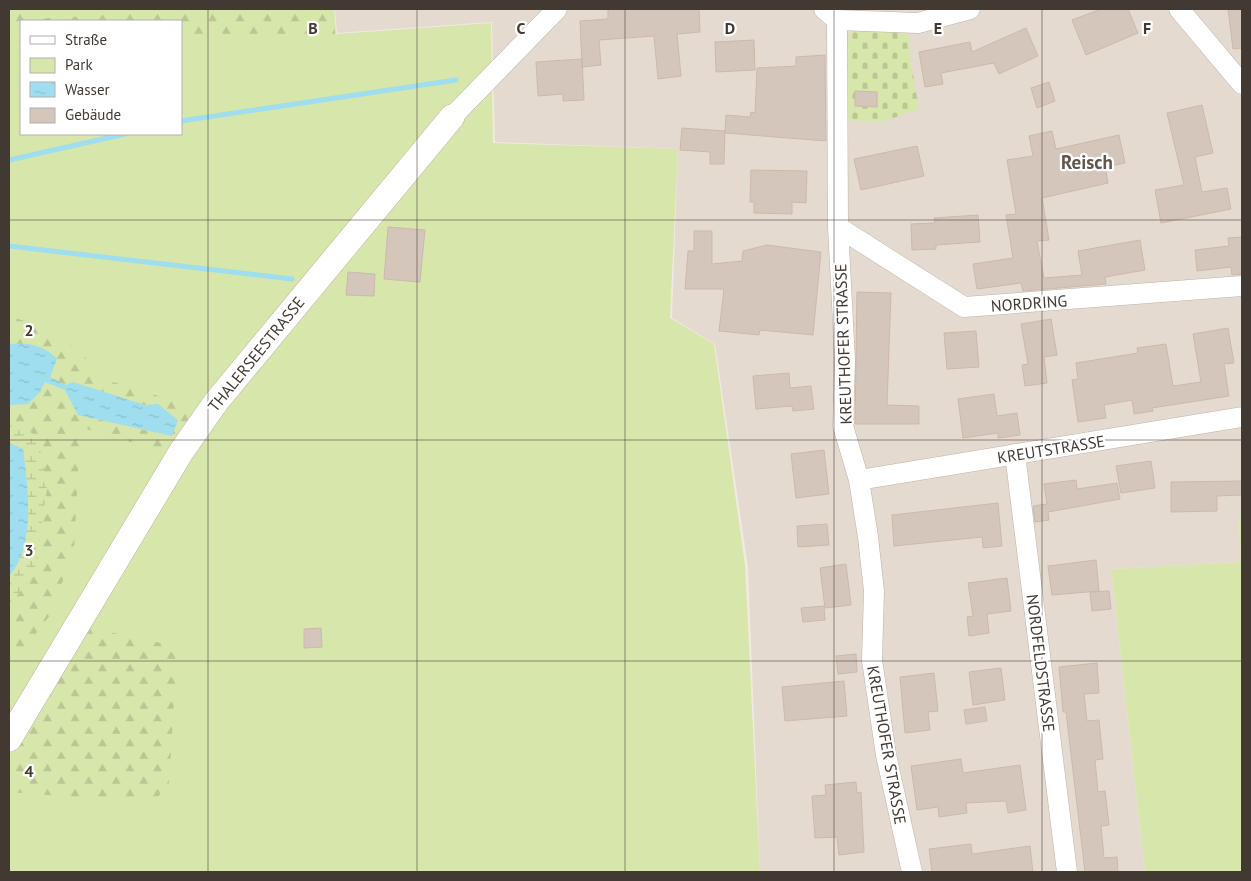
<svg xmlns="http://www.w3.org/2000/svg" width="1251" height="881" font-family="'PT Sans',sans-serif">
  <defs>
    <pattern id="forest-firs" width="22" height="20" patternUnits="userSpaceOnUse" patternTransform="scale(1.25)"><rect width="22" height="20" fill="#d7e6ab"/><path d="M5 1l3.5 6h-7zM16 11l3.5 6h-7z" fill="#bac694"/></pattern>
    <pattern id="wetland-marsh" width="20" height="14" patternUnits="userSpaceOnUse" patternTransform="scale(1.25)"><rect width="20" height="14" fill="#d7e6ab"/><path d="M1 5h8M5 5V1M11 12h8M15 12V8" fill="none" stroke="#bac694"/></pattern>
    <pattern id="cemetery-stones" width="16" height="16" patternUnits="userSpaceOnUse" patternTransform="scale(1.25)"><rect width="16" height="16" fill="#d7e6ab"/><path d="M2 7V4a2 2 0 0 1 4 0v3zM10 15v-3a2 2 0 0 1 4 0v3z" fill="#bac694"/></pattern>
    <pattern id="water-ripples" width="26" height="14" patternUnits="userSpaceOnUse" patternTransform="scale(1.25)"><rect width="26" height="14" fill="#9edeef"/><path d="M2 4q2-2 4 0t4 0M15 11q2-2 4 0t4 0" fill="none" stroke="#89bfcd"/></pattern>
  </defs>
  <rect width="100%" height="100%" fill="#f1eae2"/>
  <path fill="#e5dad0" d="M335,9H1242V514L1239,515L1241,562L1111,569L1145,872H760L748,567L715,344L672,318L678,149L495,142L492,22L337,33Z"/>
  <path fill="#d7e6ab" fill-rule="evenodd" d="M9,9H334L336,34L491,23L493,143L678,149L670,318L714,344L745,565L760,872H9ZM21,21H181V134H21Z
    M1242,514V872H1145L1111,569L1241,562L1239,515Z"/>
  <path fill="url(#forest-firs)" d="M9,9H36L32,19L217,9H334L335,34L181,37V21H21V41H9Z
    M9,316L49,329L84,355L97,377L194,407L171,454L83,428L80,438L74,549L51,614L9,668V605L34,575L13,421L9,422V405L28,404L40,392L44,382L65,390L78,415L171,436L158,404L145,405L73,382L66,385L50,377L55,369L33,344H9Z
    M87,627L188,649L175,685L169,783L153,803L9,792V753L27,733Z"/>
  <path fill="url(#wetland-marsh)" d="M13,421L38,437L47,489L34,575L9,605V576L15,569L23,449L9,443V422Z"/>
  <path fill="url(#cemetery-stones)" d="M854,25L900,28L910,38V57L919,109L882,122L844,120L843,50Z"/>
  <path fill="url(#water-ripples)" d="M9,344C28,342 44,345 57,359L50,377L66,385L73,382L145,405L158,404L178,420L172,436L78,415L65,390L45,382L40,392L28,404L9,405Z
    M9,443L23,449C28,484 36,548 9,576Z"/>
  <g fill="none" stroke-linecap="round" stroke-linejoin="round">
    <path stroke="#9edeef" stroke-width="5" d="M181,121L456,80
      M9,160L125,134
      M9,246L292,279"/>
  </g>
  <path fill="#d5c6bb" stroke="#cdb9ab" d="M608,9H699L700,32L677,34L681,76L658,79L654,36L599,40L601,65L582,67L580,21L608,19Z
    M1101,9H1128L1138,33L1086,55L1072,20Z
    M1228,9H1242V48L1233,49Z
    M1026,28L1038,56L999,74L994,63L941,73L943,84L925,87L919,52L970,42L972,52Z
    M754,40L755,70L716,72L715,42Z
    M825,55L826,141L725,133L726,115L750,117L751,112L755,113L757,68L796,66V57Z
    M582,59L584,100L563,101V94L538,96L536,62Z
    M1049,82L1055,101L1037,108L1031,88Z
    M855,91L877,92V107L855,106Z
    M1202,105L1213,153L1195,157L1202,192L1227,188L1231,209L1161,223L1155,190L1184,185L1167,113Z
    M682,128L725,131L724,164H710V152L680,150Z
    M1052,131L1056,149L1119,135L1125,163L1105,167L1108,183L1042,198L1049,240L1037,241L1044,278L1082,275L1078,251L1140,240L1145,270L1105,277L1106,284L1023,291L1021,283L977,289L973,264L1013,258L1006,215L1016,214L1007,160L1033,156L1029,136Z
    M917,146L924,176L861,190L854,159Z
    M751,170L807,171L806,203L792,202V214L754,213V202H750Z
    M978,215L980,242L936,245V249L912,250L911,224L935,223L934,218Z
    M388,227L425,230L420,282L384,279Z
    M694,231H712V264L742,261L743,251L767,245L821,252L813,335L760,330L759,335L719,331L724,289H685L688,251H694Z
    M1242,237V274L1232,275L1231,267L1197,271L1195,250L1229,246L1228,238Z
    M348,272L375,274L374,296L346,295Z
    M857,292L891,293L887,405L919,406V424H855Z
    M1051,319L1057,355L1044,357L1047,383L1025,386L1022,365L1028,364L1021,324Z
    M1228,328L1234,363L1224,364L1229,396L1152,408L1153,411L1134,414L1132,400L1104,405L1106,418L1078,422L1072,380L1078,379L1076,363L1138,353L1137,348L1166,344L1173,386L1201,382L1193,334Z
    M976,331L979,367L947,369L944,333Z
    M789,373L790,388L811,386L814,409L793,411L792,406L756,409L753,376Z
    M994,394L997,416L1017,413L1020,435L998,438V433L963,438L958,399Z
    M824,450L829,494L796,498L791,454Z
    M1151,461L1155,488L1121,493L1116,466Z
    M1076,480L1077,489L1117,483L1120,499L1048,512L1049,520L1035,522L1033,506L1047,504L1044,484Z
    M1242,481V495L1217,496V511L1171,512V482Z
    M998,503L1002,546L983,548L982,537L894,546L892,515Z
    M827,524L829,545L798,547L797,526Z
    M1096,560L1099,591L1052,595L1048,566Z
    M846,564L851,605L825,608L820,568Z
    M1007,578L1011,611L987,614L989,633L969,636L967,617L973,616L968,583Z
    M1109,591L1111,609L1092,611L1090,592Z
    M824,606L825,620L803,622L801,608Z
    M321,628L322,647L304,648V629Z
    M856,654L857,672L838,674L836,656Z
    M1097,663L1099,693L1084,694L1087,721L1099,720L1103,759L1095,760L1098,792L1105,791L1109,825L1101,826L1104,858L1117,857L1118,872H1085L1066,712H1063L1059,667Z
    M1001,668L1005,700L973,705L969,672Z
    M934,673L938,711L928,712L930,730L905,733L900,677Z
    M844,681L847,716L785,721L782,687Z
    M985,707L987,721L966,724L964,710Z
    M961,759L963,773L1020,765L1026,810L1008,813L1006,801L966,803L967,813L939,817L938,807L917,810L911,766Z
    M856,782L857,793L861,792L864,852L839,855L837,837L815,838L812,796L826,795L825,785Z
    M971,844L972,854L1030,846L1033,872H932L929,849Z"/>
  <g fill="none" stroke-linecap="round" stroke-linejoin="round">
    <g stroke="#bfb2a8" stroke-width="21">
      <path id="minor" d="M824,9L837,20L918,23L970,9
        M1179,9L1242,84
        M837,20L838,227L845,361L843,426L859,480L868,537L874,591L872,660L886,755L912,872
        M452,117L557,9
        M838,227L964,307L1242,286
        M1015,454L1067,872
        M859,480L1242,417"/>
    </g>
    <g stroke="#bfb2a8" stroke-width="26">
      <path id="tertiary" d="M9,739L181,452L216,402L452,117"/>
    </g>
    <use href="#minor" stroke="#fff" stroke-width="20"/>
    <use href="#tertiary" stroke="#fff" stroke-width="25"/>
  </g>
  <path fill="none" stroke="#423933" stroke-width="1" stroke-opacity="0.55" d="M208,9V872M417,9V872M625,9V872M834,9V872M1042,9V872M9,220H1242M9,440H1242M9,661H1242"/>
  <g text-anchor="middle" stroke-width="4.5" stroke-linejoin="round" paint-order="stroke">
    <g font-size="16" fill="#423933" stroke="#fff">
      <text transform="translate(1029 303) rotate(-4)" y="6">NORDRING</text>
      <text transform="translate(843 344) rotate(-92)" y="6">KREUTHOFER STRASSE</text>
      <text transform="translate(256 354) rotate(-51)" y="6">THALERSEESTRASSE</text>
      <text transform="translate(1051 449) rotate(-9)" y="6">KREUTSTRASSE</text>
      <text transform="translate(1041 663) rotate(83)" y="6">NORDFELDSTRASSE</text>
      <text transform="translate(887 745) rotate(80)" y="6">KREUTHOFER STRASSE</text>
    </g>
    <g font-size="19" font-weight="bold" fill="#65554a" stroke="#fff">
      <text x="1087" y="169">Reisch</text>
    </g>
  </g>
  <g font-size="16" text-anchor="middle" font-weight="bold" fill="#423933" stroke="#fff" stroke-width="4.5" stroke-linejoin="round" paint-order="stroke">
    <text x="313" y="34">B</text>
    <text x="521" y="34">C</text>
    <text x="730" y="34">D</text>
    <text x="938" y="34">E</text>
    <text x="1147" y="34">F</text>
    <text x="29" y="336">2</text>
    <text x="29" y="556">3</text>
    <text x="29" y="777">4</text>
  </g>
  <rect width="1251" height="881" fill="none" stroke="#423933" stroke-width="20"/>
  <rect x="20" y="20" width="162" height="115" fill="#ffffff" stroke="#b3b0ad"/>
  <rect x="30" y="36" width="25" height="8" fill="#ffffff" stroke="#b3b0ad"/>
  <text x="65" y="45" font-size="15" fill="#423933">Straße</text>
  <rect x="30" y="58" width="25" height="15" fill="#d7e6ab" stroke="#b3b0ad"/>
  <text x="65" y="70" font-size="15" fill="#423933">Park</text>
  <rect x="30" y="82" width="25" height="15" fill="url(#water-ripples)" stroke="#b3b0ad"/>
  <text x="65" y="95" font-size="15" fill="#423933">Wasser</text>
  <rect x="30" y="108" width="25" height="15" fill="#d5c6bb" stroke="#b3b0ad"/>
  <text x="65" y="120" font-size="15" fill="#423933">Gebäude</text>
</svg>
